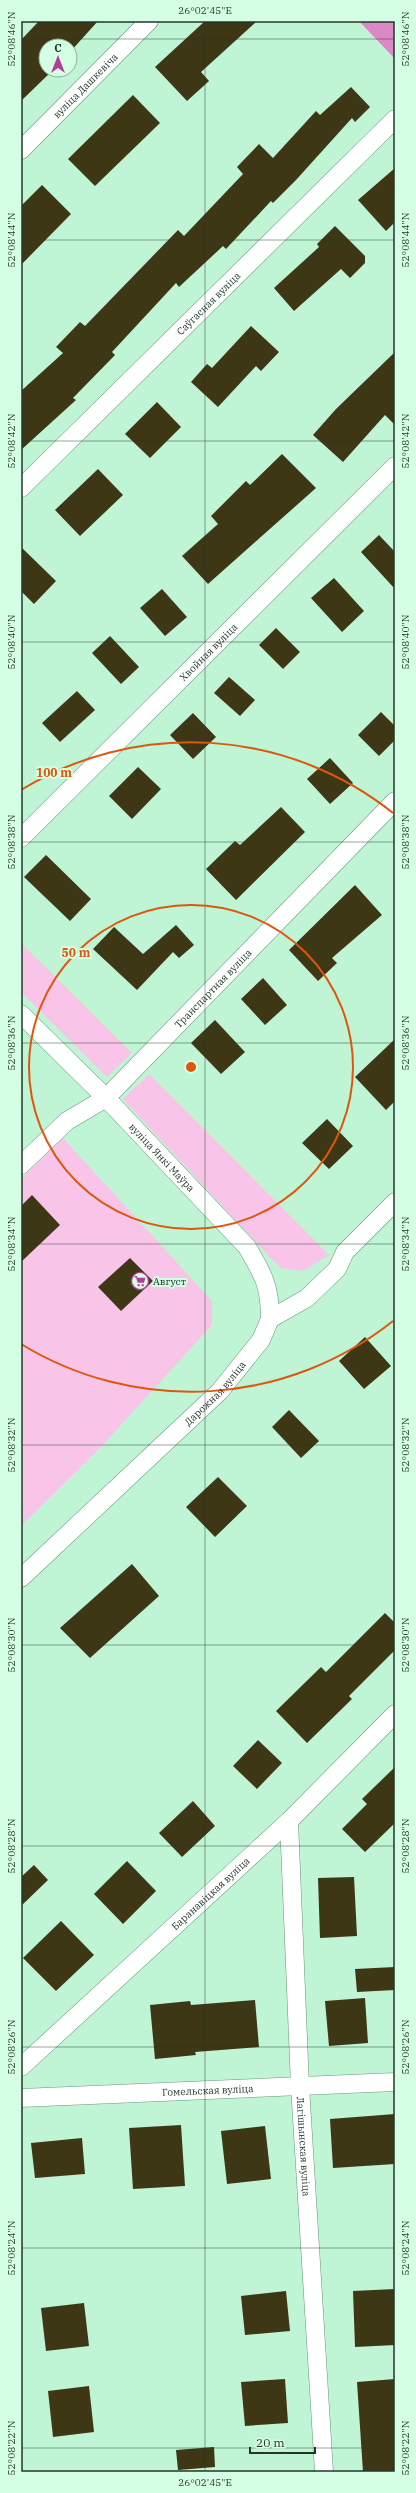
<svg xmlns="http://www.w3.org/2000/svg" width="416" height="2493" font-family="'IBM Plex Serif',serif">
  <rect width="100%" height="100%" fill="#bff4d4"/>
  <path fill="#f8c5e9" d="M21,943L132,1053L107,1077L21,992Z
    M149,1074L329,1255L303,1271L280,1268L123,1099Z
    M63,1138L212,1301V1325L99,1449L21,1526V1179Z"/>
  <path fill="#dd88c6" d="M359,21H395V59Z"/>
  <path fill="#3e3715" d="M39,21H98L70,52V46H46V70H53L21,101V40Z
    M205,21H257L201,72L209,81L187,101L155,67Z
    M351,87L370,107L355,122L352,118L296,180L273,203L271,201L226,249L223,246L179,287L176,283L112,352L115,355L73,398L76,400L21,450V391L63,353L56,347L80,322L85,326L178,230L184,236L243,174L237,167L259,144L273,158L316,111L320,115Z
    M133,95L160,123L95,186L68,159Z
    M395,168V222L386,231L358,200Z
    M42,185L71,214L21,265V206Z
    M335,226L365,256V263L350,278L341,269L294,311L274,288L319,247L317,244Z
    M251,326L279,352L261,371L256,366L218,407L191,382L207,364L212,368Z
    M395,352V425L385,415L343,462L313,435L336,409Z
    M157,402L181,427L150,458L125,434Z
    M282,454L316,488L208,584L182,556L218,524L211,516L246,481L250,485Z
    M98,469L123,495L80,536L55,510Z
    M379,535L395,552V589L361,552Z
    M21,547L56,581L34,604L21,591Z
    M334,578L364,611L342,632L311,598Z
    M162,589L187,617L165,636L140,608Z
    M276,628L300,652L283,669L259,645Z
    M110,636L139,667L121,684L92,653Z
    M229,677L255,700L240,716L214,693Z
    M77,691L95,710L60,742L42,723Z
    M381,712L395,726V740L379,756L358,735Z
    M193,713L216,737L193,759L170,735Z
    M330,758L353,783L330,804L307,779Z
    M138,767L161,789L132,819L109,796Z
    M281,807L305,832L236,900L206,869L235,841L240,845Z
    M46,855L91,899L70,921L24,877Z
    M355,885L382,915L332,958L337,963L318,981L289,950Z
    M176,925L194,945L179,958L173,952L137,990L93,949L114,927L143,954Z
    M263,978L287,1005L265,1025L241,999Z
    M215,1020L245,1052L221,1074L191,1043Z
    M395,1039V1101L386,1110L355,1077Z
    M327,1119L353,1146L329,1169L302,1143Z
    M32,1195L60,1225L21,1262V1206Z
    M130,1258L153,1281L121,1311L98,1287Z
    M365,1337L391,1366L364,1389L339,1361Z
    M289,1410L319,1441L301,1458L272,1427Z
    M218,1477L247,1506L215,1537L186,1507Z
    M132,1564L159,1596L90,1658L60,1628Z
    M385,1613L395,1623V1650L349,1696L352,1699L307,1743L276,1711L321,1667L326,1672Z
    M258,1740L282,1763L257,1789L233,1766Z
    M395,1767V1823L365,1852L342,1829L367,1804L362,1799Z
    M193,1801L215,1826L182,1857L159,1833Z
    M127,1861L156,1891L123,1924L94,1894Z
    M34,1865L48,1880L21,1906V1877Z
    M354,1877L357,1936L320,1938L318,1878Z
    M61,1921L94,1955L56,1991L23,1958Z
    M395,1967V1990L357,1992L355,1969Z
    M365,1998L368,2043L329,2046L325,2001Z
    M255,2000L259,2047L195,2052L196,2055L155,2059L150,2005L190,2001L191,2005Z
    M395,2114V2164L333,2168L330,2119Z
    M181,2125L185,2186L133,2189L129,2128Z
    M265,2126L271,2179L227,2184L221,2131Z
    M82,2138L85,2174L35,2178L31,2143Z
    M395,2289V2345L355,2347L353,2291Z
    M286,2291L290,2331L245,2335L241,2296Z
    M84,2303L89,2346L46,2351L41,2308Z
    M285,2379L288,2423L245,2426L241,2382Z
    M395,2379V2472H363L357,2382Z
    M89,2386L94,2432L53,2437L48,2391Z
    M214,2447L215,2467L178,2470L176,2450Z"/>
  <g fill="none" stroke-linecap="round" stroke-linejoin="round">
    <g stroke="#659779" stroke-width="19">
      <g id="street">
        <path id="s1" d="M21,150L149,21"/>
        <path id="s2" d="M21,488L395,119"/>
        <path id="s3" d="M21,838L395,466"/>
        <path id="s4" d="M21,1014L106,1098L247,1247C264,1276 270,1286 270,1319"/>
        <path id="s5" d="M21,1165L67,1121L106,1098L395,801"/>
        <path id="s6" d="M21,1578L220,1391L261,1340L270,1319L307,1298L337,1269L345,1252L395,1202"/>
        <path id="s7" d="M289,1821L300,2086L324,2472"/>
        <path id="s8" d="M21,2067L289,1821L395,1714"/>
        <path id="s9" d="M21,2098L395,2082"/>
      </g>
    </g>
    <use href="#street" stroke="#fff" stroke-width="18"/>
  </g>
  <path fill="none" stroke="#22372b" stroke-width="1" stroke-opacity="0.45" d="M205,21V2472M21,39H395M21,240H395M21,441H395M21,642H395M21,842H395M21,1043H395M21,1244H395M21,1445H395M21,1645H395M21,1846H395M21,2047H395M21,2248H395M21,2448H395"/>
  <g fill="none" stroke="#de570e" stroke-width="2">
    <circle cx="191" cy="1067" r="162"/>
    <path d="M393 1321A325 325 0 0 1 21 1344M21 790A325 325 0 0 1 393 813"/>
  </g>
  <defs>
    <g id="supermarket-ring" transform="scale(0.9)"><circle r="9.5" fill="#d5ffe4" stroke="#b13e98" stroke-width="1.5"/><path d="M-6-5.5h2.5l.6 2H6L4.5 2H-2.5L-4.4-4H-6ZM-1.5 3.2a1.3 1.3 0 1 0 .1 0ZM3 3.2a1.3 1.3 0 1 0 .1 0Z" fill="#b13e98"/></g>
  </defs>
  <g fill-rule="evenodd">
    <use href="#supermarket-ring" x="140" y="1281"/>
  </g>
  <g text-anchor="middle" stroke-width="4" stroke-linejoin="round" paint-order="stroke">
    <g font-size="10" fill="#22372b" stroke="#d5ffe4">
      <text dy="4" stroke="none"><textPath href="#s1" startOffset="91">вуліца Дашкевіча</textPath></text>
      <text dy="4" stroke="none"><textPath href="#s2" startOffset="263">Саўгасная вуліца</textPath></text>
      <text dy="4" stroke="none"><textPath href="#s3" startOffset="264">Хвойная вуліца</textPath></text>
      <text dy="4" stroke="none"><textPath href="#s5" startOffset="262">Транспартная вуліца</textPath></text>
      <text dy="4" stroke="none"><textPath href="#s4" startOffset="201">вуліца Янкі Маўра</textPath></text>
      <text dy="4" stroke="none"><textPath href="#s6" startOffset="268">Дарожная вуліца</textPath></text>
      <text dy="4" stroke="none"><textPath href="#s8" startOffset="257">Баранавіцкая вуліца</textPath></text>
      <text dy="4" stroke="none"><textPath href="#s9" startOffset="187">Гомельская вуліца</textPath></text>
      <text dy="4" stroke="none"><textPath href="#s7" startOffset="326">Лагішынская вуліца</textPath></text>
    </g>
    <g font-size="10" fill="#22372b" stroke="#d5ffe4" text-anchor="start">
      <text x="153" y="1285">Август</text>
    </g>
  </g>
  <circle cx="191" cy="1067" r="6" fill="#de570e" stroke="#d5ffe4" stroke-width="2"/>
  <g font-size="12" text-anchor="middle" font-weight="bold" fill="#de570e" stroke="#d5ffe4" stroke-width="4" stroke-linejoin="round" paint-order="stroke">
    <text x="54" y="777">100 m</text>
    <text x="76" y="957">50 m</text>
  </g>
  <rect width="416" height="2493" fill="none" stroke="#d5ffe4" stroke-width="44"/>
  <g transform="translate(58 58)"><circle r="19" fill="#d5ffe4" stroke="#8daf9a"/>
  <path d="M0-3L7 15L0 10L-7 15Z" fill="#b13e98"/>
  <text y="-6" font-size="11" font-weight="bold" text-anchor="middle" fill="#22372b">С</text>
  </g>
  <path d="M250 2447v6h65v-6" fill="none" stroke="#22372b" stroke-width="2"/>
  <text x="256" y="2447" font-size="12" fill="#22372b" stroke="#d5ffe4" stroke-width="3" paint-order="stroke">20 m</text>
  <rect x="22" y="22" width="372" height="2449" fill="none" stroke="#22372b" stroke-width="1.5"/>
  <g font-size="10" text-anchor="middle" fill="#22372b">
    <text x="205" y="14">26°02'45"E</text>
    <text transform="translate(11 39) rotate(-90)" y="4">52°08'46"N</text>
    <text transform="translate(405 39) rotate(-90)" y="4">52°08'46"N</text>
    <text transform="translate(11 240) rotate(-90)" y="4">52°08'44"N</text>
    <text transform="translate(405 240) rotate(-90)" y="4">52°08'44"N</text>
    <text transform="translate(11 441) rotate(-90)" y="4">52°08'42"N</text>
    <text transform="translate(405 441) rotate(-90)" y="4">52°08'42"N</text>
    <text transform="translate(11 642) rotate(-90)" y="4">52°08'40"N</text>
    <text transform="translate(405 642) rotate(-90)" y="4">52°08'40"N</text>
    <text transform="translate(11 842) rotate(-90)" y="4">52°08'38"N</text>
    <text transform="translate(405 842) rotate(-90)" y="4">52°08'38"N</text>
    <text transform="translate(11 1043) rotate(-90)" y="4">52°08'36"N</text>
    <text transform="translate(405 1043) rotate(-90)" y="4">52°08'36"N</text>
    <text transform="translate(11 1244) rotate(-90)" y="4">52°08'34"N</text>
    <text transform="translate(405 1244) rotate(-90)" y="4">52°08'34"N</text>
    <text transform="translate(11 1445) rotate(-90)" y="4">52°08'32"N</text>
    <text transform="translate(405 1445) rotate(-90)" y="4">52°08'32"N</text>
    <text transform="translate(11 1645) rotate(-90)" y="4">52°08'30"N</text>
    <text transform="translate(405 1645) rotate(-90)" y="4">52°08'30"N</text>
    <text transform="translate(11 1846) rotate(-90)" y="4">52°08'28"N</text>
    <text transform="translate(405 1846) rotate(-90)" y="4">52°08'28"N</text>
    <text transform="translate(11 2047) rotate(-90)" y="4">52°08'26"N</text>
    <text transform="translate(405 2047) rotate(-90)" y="4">52°08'26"N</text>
    <text transform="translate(11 2248) rotate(-90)" y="4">52°08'24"N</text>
    <text transform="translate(405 2248) rotate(-90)" y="4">52°08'24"N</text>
    <text transform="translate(11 2448) rotate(-90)" y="4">52°08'22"N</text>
    <text transform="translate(405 2448) rotate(-90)" y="4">52°08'22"N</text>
    <text x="205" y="2486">26°02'45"E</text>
  </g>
</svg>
